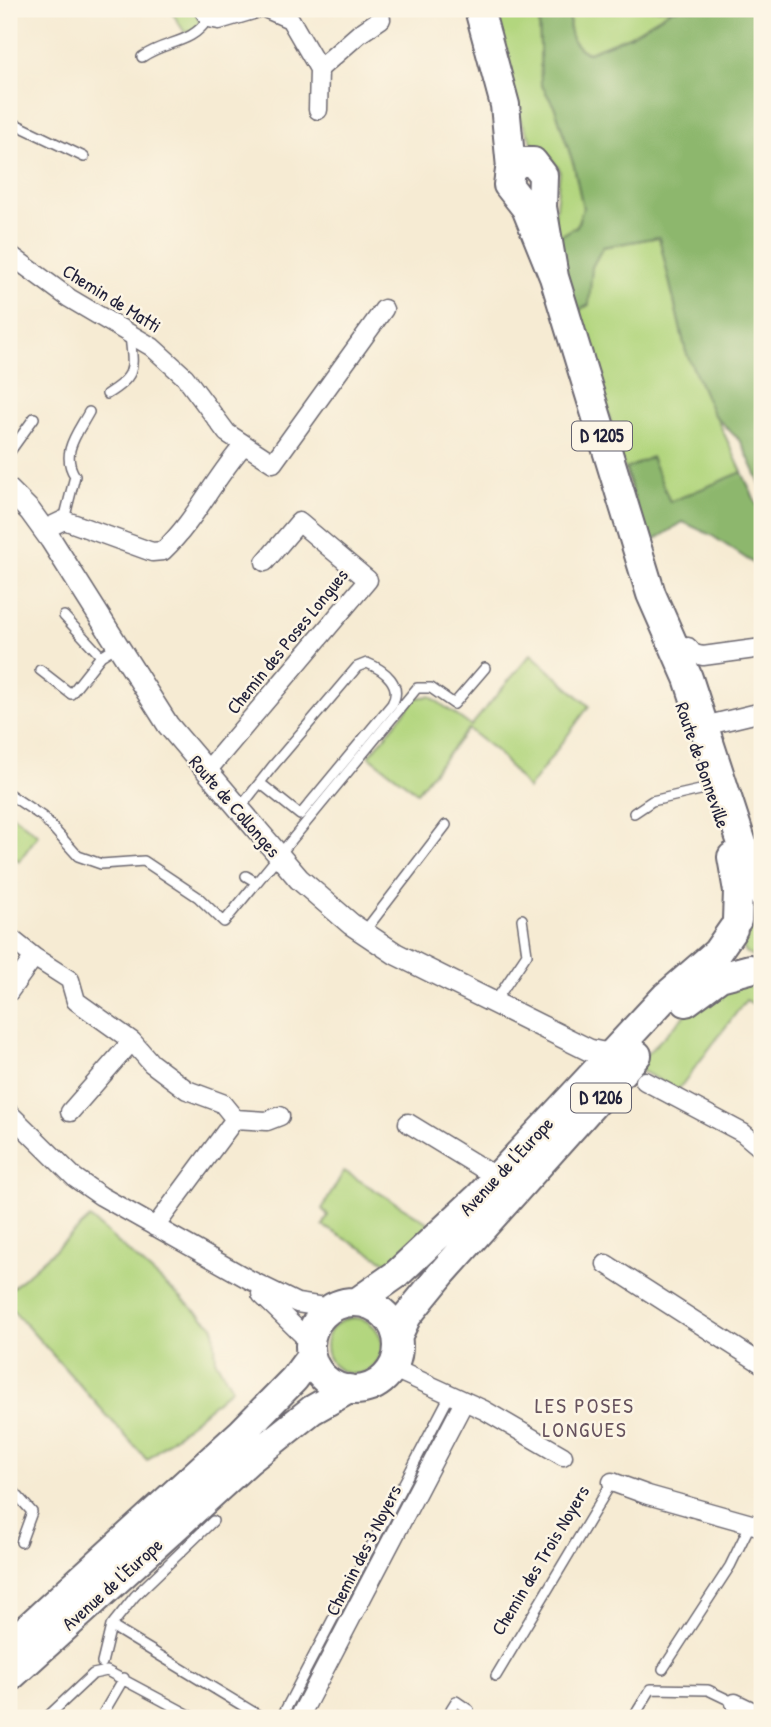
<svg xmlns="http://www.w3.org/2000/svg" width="771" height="1727" font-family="'Patrick Hand',sans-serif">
  <rect width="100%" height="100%" fill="#fcf5e5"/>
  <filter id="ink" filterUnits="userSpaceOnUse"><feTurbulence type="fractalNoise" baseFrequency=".0143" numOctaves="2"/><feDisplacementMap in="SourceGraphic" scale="14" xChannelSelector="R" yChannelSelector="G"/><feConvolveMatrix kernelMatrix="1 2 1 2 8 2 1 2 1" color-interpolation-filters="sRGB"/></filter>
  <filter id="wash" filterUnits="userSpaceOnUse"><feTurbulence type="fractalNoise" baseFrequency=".00686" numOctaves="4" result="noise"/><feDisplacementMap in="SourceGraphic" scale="28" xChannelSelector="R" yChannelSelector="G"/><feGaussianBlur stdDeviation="1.57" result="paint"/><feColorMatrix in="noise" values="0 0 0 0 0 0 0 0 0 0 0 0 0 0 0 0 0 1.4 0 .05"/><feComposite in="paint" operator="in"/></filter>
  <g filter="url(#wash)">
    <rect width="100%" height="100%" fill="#f6ebd3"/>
    <path fill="#b2d67e" stroke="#6a7c5c" stroke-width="2" d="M170,9H195L200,23L195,29L185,33Z
      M489,9H539L541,84L555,108L574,166L583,208L577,226L552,241L560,170L547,153L536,150L514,107Z
      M571,9H673L629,36L587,53C567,42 568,30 571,9Z
      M659,237L686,352L742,472L647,545L578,311L582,264L603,247Z
      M531,654L589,706L528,789L497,752L468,729L417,792L369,756L416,698L430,696L471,726Z
      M9,812L38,835L19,861L9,853Z
      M762,914V962L745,952L741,937L747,922Z
      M744,983L761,993L762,1008L746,1000L678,1090L634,1067L705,995Z
      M344,1171L430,1224L390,1264L323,1226L328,1215L322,1209Z
      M90,1218L214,1327L216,1361L232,1388L147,1460L9,1306V1291Z
      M326 1346a28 28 0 1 1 56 0a28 28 0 1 1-56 0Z"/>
    <path fill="#8db76d" stroke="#586c54" stroke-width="2" d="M539,9H571C568,30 567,42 587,53L629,36L673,9H762V487L741,442L713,414L686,352L659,237L603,247L592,267L589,305L578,311L552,241L577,226L583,208L574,166L555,108L541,84Z
      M651,457L670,502L742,472L758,507L762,569L711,535L683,522L647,545L626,469Z"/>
  </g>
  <g filter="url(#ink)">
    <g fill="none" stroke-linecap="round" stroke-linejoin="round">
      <g stroke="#6c6870" stroke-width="12">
        <path id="service" d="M142,57C168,39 190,46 209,18
          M9,121L84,157
          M107,394C138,375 133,368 130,335
          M9,453L34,418
          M64,520L75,476C60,453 77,434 89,412
          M64,616L101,656
          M40,670L71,694L101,656L117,646
          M9,794L43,817L78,856L101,864L144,861L198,897L224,922L417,688H431L454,704L485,668
          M240,808L272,767L357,667L367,663C385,670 403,685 392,704L300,815L260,783
          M634,813L652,801L709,788
          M246,876L256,882
          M364,932L446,825
          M494,1003L527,954L522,919
          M9,1486L32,1512L21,1542
          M213,1521L135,1596L111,1626L263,1718
          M102,1663L111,1626
          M663,1669L730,1566L751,1523
          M496,1676L612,1482
          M451,1709L456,1701L469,1710
          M104,1712L124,1678
          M46,1718L93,1674L107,1671L195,1718
          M281,1718L450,1395
          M633,1718L651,1689L708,1690L735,1703"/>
      </g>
      <g stroke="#6c6870" stroke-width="21">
        <path id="minor" d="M203,9L209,18L219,20L256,9
          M267,9L290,19L319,69L318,110
          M319,69L359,34L381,19
          M9,254L69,298L152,347L185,377L227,433L273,463L384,309
          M43,530L64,520L152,552L163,551C196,520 214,478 244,445
          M688,647L694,654L703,656L762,648
          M704,726L762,712
          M206,772L368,580L299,522L265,562
          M9,937L34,957L9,992
          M34,957L70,980L76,1001L132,1041L151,1063L187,1090L222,1103L235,1119L267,1121L280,1116
          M645,1081L743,1133L762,1149
          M70,1112L132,1041
          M9,1113L75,1178L101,1196L250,1280L297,1303L331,1308
          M408,1123L498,1178
          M155,1227L235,1119
          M606,1264L762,1364
          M261,1294L310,1342
          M392,1368L484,1410L563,1456
          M612,1482L648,1495L762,1527
          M735,1703L762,1716
          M299,1718L464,1402"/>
      </g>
      <g stroke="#6c6870" stroke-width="24">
        <path id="tertiary" d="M9,490L30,511L51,540L168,725L299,879L351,924L396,954L589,1050L602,1053L616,1052"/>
      </g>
      <g stroke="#6c6870" stroke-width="32">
        <path id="primary" d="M479,9L505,105L511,168
          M554,277L542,207L543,175L533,162H519L510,170L508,185L526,208L554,277L651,594L688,678L752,874L762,893
          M732,857L738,891L737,920
          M686,1002L720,977L750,969
          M310 1346a44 44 0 1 1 88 0a44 44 0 1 1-88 0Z
          M357,1302L397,1274L479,1197L666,996L717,952L733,929
          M397,1337L407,1316L442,1273L637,1055
          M9,1645L242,1432L294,1379L311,1356
          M9,1678L249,1460L312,1410L349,1389"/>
      </g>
      <use href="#service" stroke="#fff" stroke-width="9"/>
      <use href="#minor" stroke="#fff" stroke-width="18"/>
      <use href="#tertiary" stroke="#fff" stroke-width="21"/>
      <use href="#primary" stroke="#fff" stroke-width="28"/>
    </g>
  </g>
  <g text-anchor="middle" stroke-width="5" stroke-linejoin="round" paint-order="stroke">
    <g fill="#fcf5e5" stroke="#63616e" stroke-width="2">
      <rect x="572" y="421.5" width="60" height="29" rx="5"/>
      <rect x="571" y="1083.5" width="60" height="29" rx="5"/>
    </g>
    <g font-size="18" font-weight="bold" fill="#22223b">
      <text x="602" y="442">D 1205</text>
      <text x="601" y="1104">D 1206</text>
    </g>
    <g font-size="19" fill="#22223b" stroke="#fcf5e5">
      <text transform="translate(112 298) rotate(32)" y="7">Chemin de Matti</text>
      <text transform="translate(287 641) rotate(-51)" y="7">Chemin des Poses Longues</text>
      <text transform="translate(703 765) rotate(71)" y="7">Route de Bonneville</text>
      <text transform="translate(235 806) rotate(49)" y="7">Route de Collonges</text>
      <text transform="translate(506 1166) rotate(-47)" y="7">Avenue de l'Europe</text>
      <text transform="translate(363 1550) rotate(-63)" y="7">Chemin des 3 Noyers</text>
      <text transform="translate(540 1560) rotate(-59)" y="7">Chemin des Trois Noyers</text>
      <text transform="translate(112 1584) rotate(-42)" y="7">Avenue de l'Europe</text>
    </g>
    <g font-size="21" letter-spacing="2" fill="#67535e" stroke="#fcf5e5">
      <text x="585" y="1413">LES POSES<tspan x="585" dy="24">LONGUES</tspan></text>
    </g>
  </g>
  <rect width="771" height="1727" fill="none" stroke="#fcf5e5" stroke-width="35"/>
</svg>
